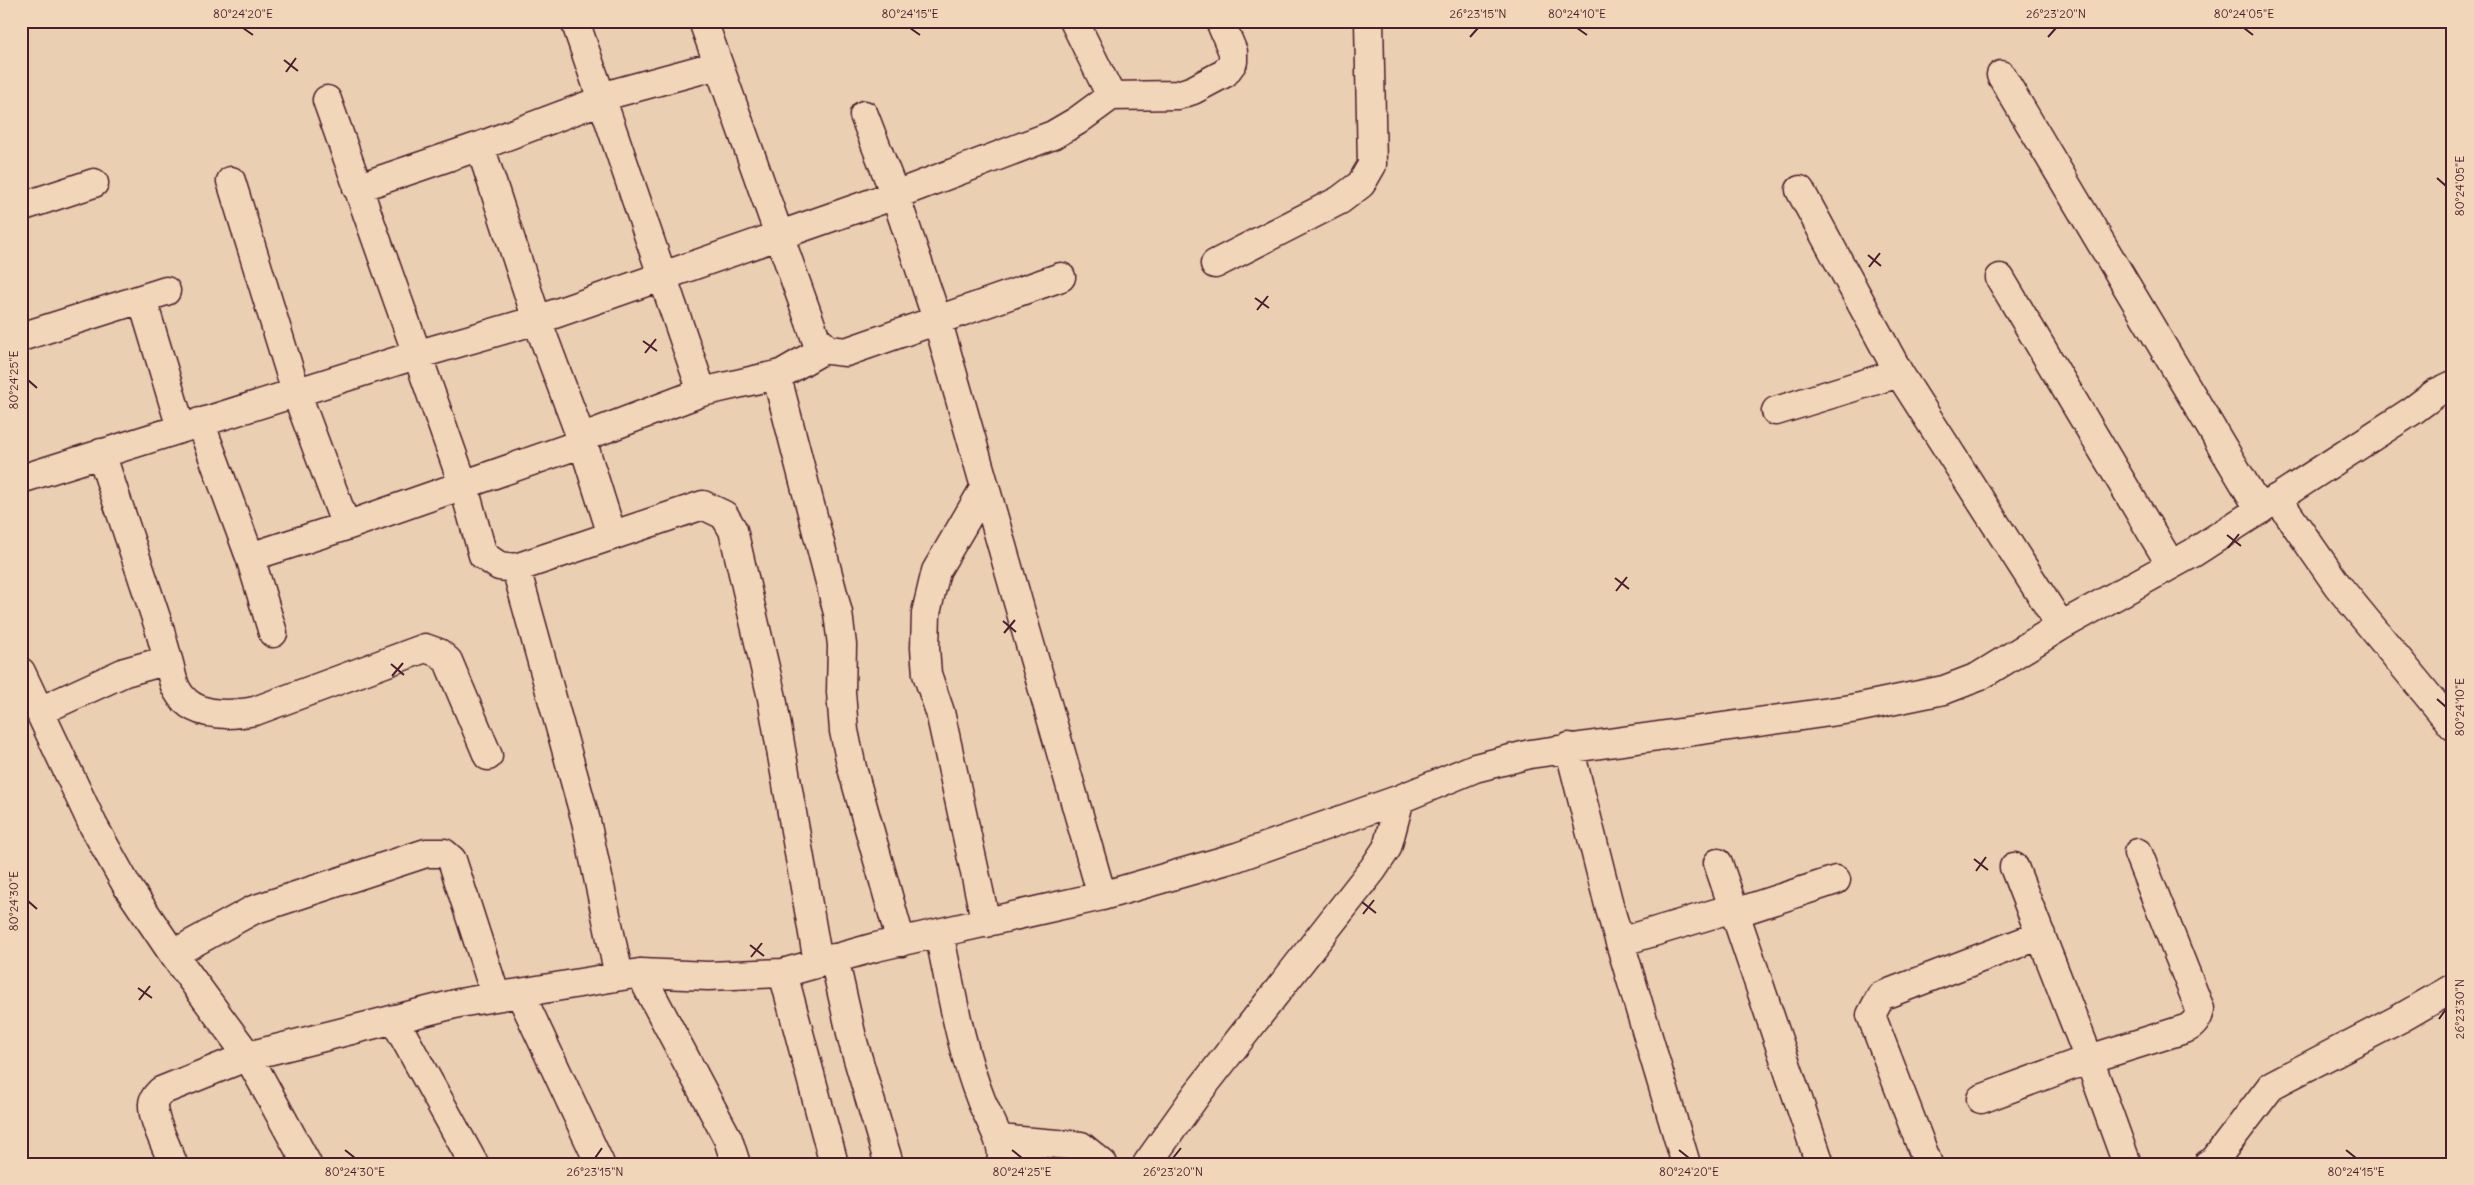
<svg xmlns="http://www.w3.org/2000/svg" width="2474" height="1185" font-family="Delius,sans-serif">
  <rect width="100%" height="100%" fill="#ebcfb3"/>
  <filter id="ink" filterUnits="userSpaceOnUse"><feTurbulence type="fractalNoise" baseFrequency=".02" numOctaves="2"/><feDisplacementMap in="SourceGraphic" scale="10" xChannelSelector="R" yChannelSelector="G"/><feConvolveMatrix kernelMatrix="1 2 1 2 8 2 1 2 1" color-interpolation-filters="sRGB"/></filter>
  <g filter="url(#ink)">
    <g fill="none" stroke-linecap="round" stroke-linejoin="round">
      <g stroke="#4a1f2b" stroke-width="31">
        <path id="minor" d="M703,21L816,339L829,350L846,352L1061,277
          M1074,21L1111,96
          M2001,75L2260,510
          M327,100L463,484L483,555L499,566L516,568L586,821L619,976
          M864,115L895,195L937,319L1102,896
          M480,146L537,320L583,443L612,535
          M231,181L296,392L346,526
          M357,188L480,146L602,100L575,21
          M1800,190L1899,373L2061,626
          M21,207L94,183
          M1215,264L1340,200L1361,184L1372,165L1369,21
          M2000,278L2171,565
          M142,299L181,428
          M21,337L166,291
          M779,385L838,613L842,645L841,692L844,731L852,768L901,942
          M702,392L602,100L615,93L718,65
          M1776,411L1899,373
          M200,422L250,557L346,526L583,443
          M581,438L702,392L781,374L826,348
          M21,479L416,355L537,320L895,195L1053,135L1077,121L1111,96L1178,95L1193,90L1225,73L1233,62V52L1220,21
          M985,487L936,571L926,613L925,648L927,674L940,712L986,923
          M2277,498L2338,586L2453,726
          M250,557L273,633
          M516,568L703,505L724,515L733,530L772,698L818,962
          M168,660C171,669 172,682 177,690C192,718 228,716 255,711L425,648L439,653L448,661L488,756
          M21,672L93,825L127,886L173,954L248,1056L307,1164
          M40,711L125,672L168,660L158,624L101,453
          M1569,747L1610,909L1686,1164
          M1718,863L1820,1164
          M2014,867L2089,1059L2127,1164
          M1735,913L1836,880
          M939,933C951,989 960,1047 981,1100C987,1116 1008,1148 1000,1164
          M1620,942L1733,908
          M173,954L253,910L426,853H444L452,860L496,997
          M834,958L853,1042L889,1164
          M640,973L728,1139L736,1164
          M783,973L834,1164
          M520,993L600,1164
          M394,1019L474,1164
          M1981,1099L2089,1059L2185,1029C2193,1026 2199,1018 2200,1009L2138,853
          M999,1139L1081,1146L1103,1164
          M173,1164C168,1149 152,1120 153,1104C153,1099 157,1095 161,1091L248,1056L459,1003L640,973L708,976L783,973L876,947L1102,896L1237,857L1400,799L1475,768L1530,754L1851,709L1944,690L1978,677L2061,626L2193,553L2412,411L2436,393L2453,385
          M1147,1164L1197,1094L1373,869L1387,848L1400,799
          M1928,1164L1871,1015L1881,996L2041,935
          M2208,1164L2214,1161L2272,1085L2401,1018L2453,988"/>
      </g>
      <use href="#minor" stroke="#f2d6b9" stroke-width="28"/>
    </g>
  </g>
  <path fill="none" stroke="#4a1f2b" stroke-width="2" d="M243,28L253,35M910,28L920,35M1577,28L1587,35M2244,28L2253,35M1470,37L1478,28M2048,37L2056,28M284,60L298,71M286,72L296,58M2437,178L2446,186M1868,255L1881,266M1869,267L1880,253M1255,298L1269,308M1257,310L1268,296M643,341L657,351M645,353L656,339M28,380L37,388M2227,535L2241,546M2228,548L2239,534M1615,578L1629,589M1616,591L1627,577M1003,621L1016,632M1004,633L1015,620M391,664L404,675M392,676L403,663M2437,699L2446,707M1974,859L1988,870M1976,871L1986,857M28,901L37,909M1362,902L1376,913M1363,914L1374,900M750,945L764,956M751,957L762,943M138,988L152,998M139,1000L150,986M2439,1019L2446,1009M345,1150L355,1158M1012,1150L1022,1158M1679,1150L1689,1158M2346,1150L2356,1158M595,1158L602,1148M1173,1158L1181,1148"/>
  <rect width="2474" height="1185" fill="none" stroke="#f2d6b9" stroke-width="55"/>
  <rect x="28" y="28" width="2418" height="1130" fill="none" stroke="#4a1f2b" stroke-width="2"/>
  <g font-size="12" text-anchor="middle" fill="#4a1f2b">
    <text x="243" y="18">80°24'20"E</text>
    <text x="910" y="18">80°24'15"E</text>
    <text x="1478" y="18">26°23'15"N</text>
    <text x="1577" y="18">80°24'10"E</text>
    <text x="2056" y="18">26°23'20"N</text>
    <text x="2244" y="18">80°24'05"E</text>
    <text transform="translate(2460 186) rotate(-90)" y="4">80°24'05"E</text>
    <text transform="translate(14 380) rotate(-90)" y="4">80°24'25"E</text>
    <text transform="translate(2460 707) rotate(-90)" y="4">80°24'10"E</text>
    <text transform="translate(14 901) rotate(-90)" y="4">80°24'30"E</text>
    <text transform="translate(2460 1009) rotate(-90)" y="4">26°23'30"N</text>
    <text x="355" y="1176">80°24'30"E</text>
    <text x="595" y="1176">26°23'15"N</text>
    <text x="1022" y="1176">80°24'25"E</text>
    <text x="1173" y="1176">26°23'20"N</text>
    <text x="1689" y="1176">80°24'20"E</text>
    <text x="2356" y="1176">80°24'15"E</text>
  </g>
</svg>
